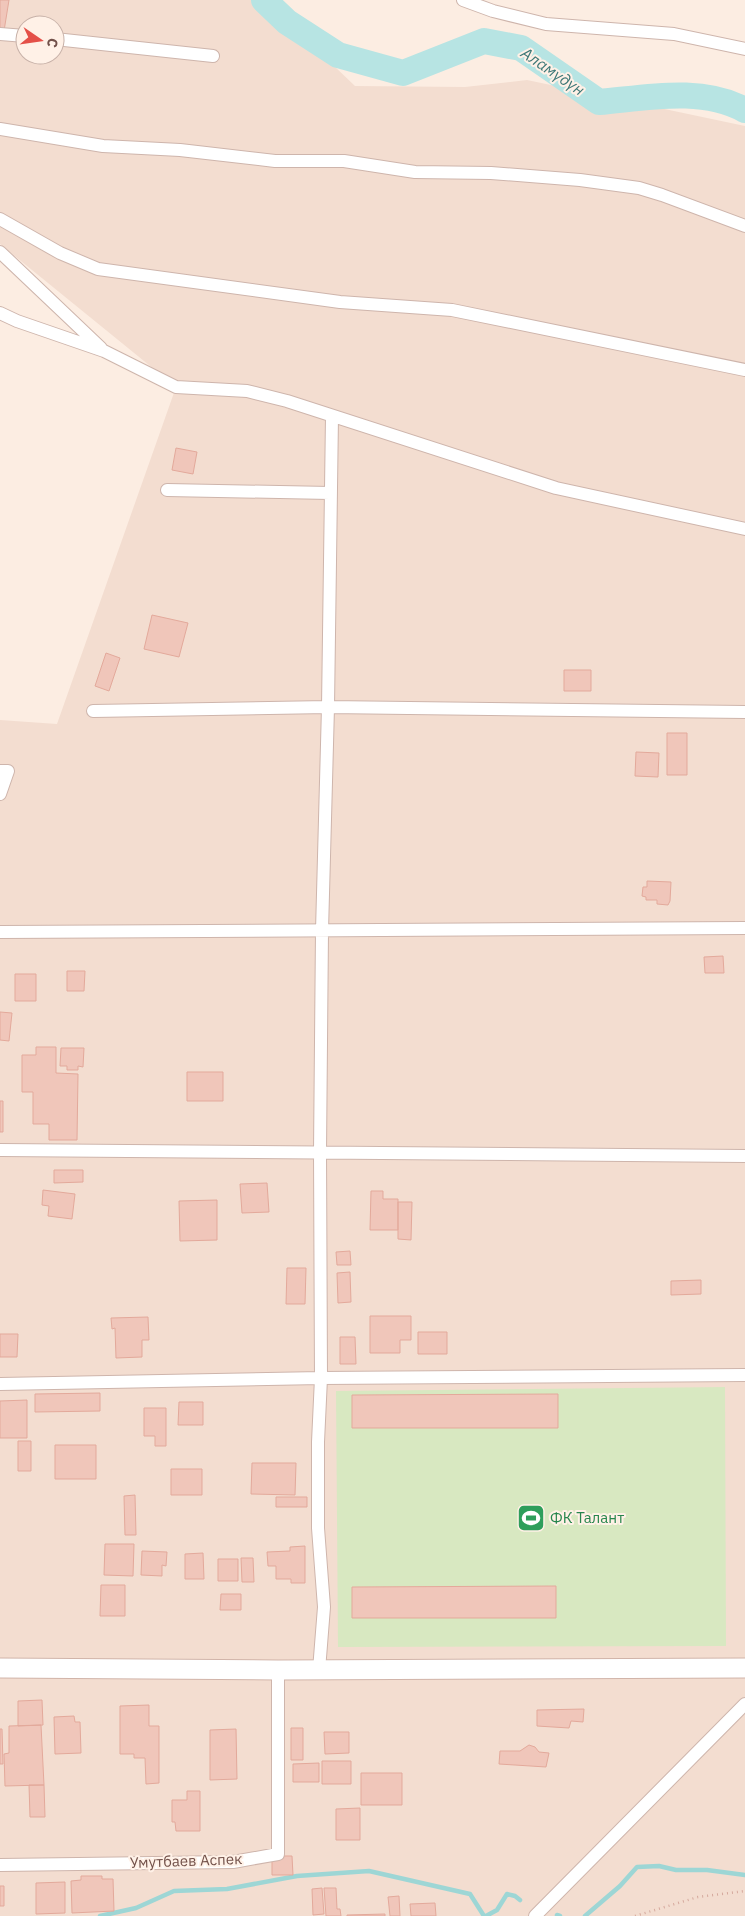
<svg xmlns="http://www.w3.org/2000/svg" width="745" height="1916" font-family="'IBM Plex Sans',sans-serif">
  <rect width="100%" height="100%" fill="#fcede2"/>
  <path fill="#f3ddd0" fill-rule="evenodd" d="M0,0H265L355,86L465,87L527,80L745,126V1916H0V720L57,724L176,387L0,244ZM25,25H55V55H25Z"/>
  <path fill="#d8e8c1" d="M725,1387L726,1646L338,1647L336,1391Z"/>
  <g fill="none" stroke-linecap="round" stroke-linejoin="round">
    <path stroke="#9dd6d5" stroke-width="4.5" d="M557,1915L560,1916
      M100,1916L136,1908L174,1891L227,1889L297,1876L369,1871L470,1894L484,1916
      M486,1916L497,1910L507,1894L515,1896L520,1900
      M585,1916L620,1886L637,1867L659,1866L676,1870H707L745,1875"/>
    <path stroke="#b7e4e3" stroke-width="26" d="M264,0L287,22L338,55L403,73L484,41L521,48L599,102C646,98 701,86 745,110"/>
  </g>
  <path fill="#f0c6ba" stroke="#e3a99b" d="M0,0H9L4,31L0,30Z
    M176,448L197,452L193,474L172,470Z
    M152,615L188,623L179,657L144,649Z
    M106,653L120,658L109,691L95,686Z
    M564,670H591V691H564Z
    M667,733H687V775H667Z
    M636,752L659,753L658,777L635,776Z
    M647,881L671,882L670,901L668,905L657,904V900H646V897L642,896L643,887H647Z
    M723,956L724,973H705L704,957Z
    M67,971H85L84,991H67Z
    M15,974H36V1001H15Z
    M0,1012L12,1013L9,1041L0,1040Z
    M36,1047H56V1073L78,1074L77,1140H49V1124H33V1092H22V1055H36Z
    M61,1048H84L83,1067L78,1066V1070H67V1066H60Z
    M187,1072H223V1101H187Z
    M0,1101H3V1132H0Z
    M54,1170H83V1182L54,1183Z
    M267,1183L269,1212L242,1213L240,1184Z
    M43,1190L75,1194L72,1219L48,1216L49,1206L42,1205Z
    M371,1191H383V1199H398V1230H370Z
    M217,1200V1240L180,1241L179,1201Z
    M398,1202H412L411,1240L398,1239Z
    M350,1251L351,1265H337L336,1252Z
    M287,1268H306L305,1304H286Z
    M350,1272L351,1302L338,1303L337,1273Z
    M701,1280V1294L671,1295V1281Z
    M370,1316H411V1340H400V1353H370Z
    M148,1317L149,1340H142V1357L116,1358L115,1328L112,1329L111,1318Z
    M418,1332H447V1354H418Z
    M0,1334H18L17,1357H0Z
    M340,1337H355L356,1364H340Z
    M100,1393V1411L35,1412V1394Z
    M558,1394V1428H352V1395Z
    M27,1400V1438H0V1401Z
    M179,1402H203V1425H178Z
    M144,1408H166V1446H155V1436H144Z
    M18,1441H31V1471H18Z
    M55,1445H96V1479H55Z
    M252,1463H296L295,1495L251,1494Z
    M171,1469H202V1495H171Z
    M135,1495L136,1535H125L124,1496Z
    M276,1497H307V1507H276Z
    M105,1544H134L133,1576L104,1575Z
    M305,1546V1583H291V1579H276V1566H268L267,1552L290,1551V1547Z
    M142,1551L167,1552L166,1566L162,1565V1576L141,1575Z
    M203,1553L204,1579H185V1554Z
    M241,1558H253L254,1582H242Z
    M218,1559H238V1581H218Z
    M101,1585H125V1616H100Z
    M556,1586V1618H352V1587Z
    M221,1594H241V1610H220Z
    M42,1700L43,1725L18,1726V1701Z
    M149,1705V1726H159V1783L146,1784L145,1758H134V1754H120V1706Z
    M584,1709L583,1722L571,1721L569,1728L537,1726V1710Z
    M74,1716L75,1722H80L81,1753L55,1754L54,1717Z
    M41,1725L44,1785L5,1786L4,1754L9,1753V1726Z
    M291,1728H303V1760H291Z
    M0,1729H2L3,1764H0Z
    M236,1729L237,1779L210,1780V1730Z
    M324,1732H349V1753L325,1754Z
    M529,1745L535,1747L539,1752L549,1753L546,1767L499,1764L500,1751H520Z
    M322,1761H351V1784H322Z
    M319,1763V1782H293V1764Z
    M361,1773H402V1805H361Z
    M29,1785H44L45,1817H30Z
    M187,1791H200V1831H176L175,1822H172V1800H187Z
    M360,1808V1840H336V1809Z
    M272,1856H292L293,1875H272Z
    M81,1876H102V1879H113L114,1911L72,1913L71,1881L81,1880Z
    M65,1882V1913L36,1914V1883Z
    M0,1886H4V1906H0Z
    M322,1888L324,1914L313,1915L312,1889Z
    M324,1888H336L337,1909H340L341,1916H326Z
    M399,1896L400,1916H390L388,1897Z
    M435,1903L436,1916H411L410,1904Z
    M385,1914V1916H347V1915Z"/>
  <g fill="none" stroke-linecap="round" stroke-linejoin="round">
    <g stroke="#ceb5ac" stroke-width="14">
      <path id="street" d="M463,0L493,11L546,24L674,34L745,49
        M0,34L25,36
        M55,39L213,56
        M0,129L103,146L180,150L275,161H344L415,172L491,173L580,180L639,188L662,195L745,226
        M0,219L60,253L98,269L340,302L452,310L745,370
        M0,252L101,348
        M0,313L17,321L104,351L176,387L247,391L287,401L556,488L745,529
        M167,490L330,493
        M93,711L328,707L745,712
        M0,771H8L0,794
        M0,932L745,928
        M0,1150L745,1156
        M0,1384L321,1378L745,1375
        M319,1670L324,1607L318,1528V1442L321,1378L320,1152L322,931L328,707L332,416
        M0,1865L233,1862L278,1854V1670
        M535,1916L745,1704"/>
    </g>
    <g stroke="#d1b4a9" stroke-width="21">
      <path id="secondary" d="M0,1668L278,1670L745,1668"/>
    </g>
    <path stroke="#d5a99d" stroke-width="2.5" stroke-dasharray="1 4" stroke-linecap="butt" d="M635,1916L698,1897L745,1891"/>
    <use href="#street" stroke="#fff" stroke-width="12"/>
    <use href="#secondary" stroke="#fff" stroke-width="19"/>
  </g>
  <defs>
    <g id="stadium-square" transform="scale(1.4375)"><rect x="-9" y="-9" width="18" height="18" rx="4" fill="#2e9e5b" stroke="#fff1e7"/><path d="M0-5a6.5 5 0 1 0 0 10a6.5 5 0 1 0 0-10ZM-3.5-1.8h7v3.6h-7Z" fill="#fff"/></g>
  </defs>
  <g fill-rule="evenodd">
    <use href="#stadium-square" x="531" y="1518"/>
  </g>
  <g text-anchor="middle" stroke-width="4" stroke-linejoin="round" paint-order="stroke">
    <g font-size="15" fill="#27864d" stroke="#fff1e7" text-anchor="start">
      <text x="550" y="1523">ФК Талант</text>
    </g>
    <g font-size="15" fill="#725049" stroke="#fff1e7">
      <text transform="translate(186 1861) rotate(-2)" y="5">Умутбаев Аспек</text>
    </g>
    <g font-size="16" font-style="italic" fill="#3d7877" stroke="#fff1e7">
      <text transform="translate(553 71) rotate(34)" y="6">Аламүдүн</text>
    </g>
  </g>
  <g transform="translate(40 40) rotate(103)"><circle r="24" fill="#fff1e7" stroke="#c7b1a8"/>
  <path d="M0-4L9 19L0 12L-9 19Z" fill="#e45048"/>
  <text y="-8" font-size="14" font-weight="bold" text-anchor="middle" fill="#725049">С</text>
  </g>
</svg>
